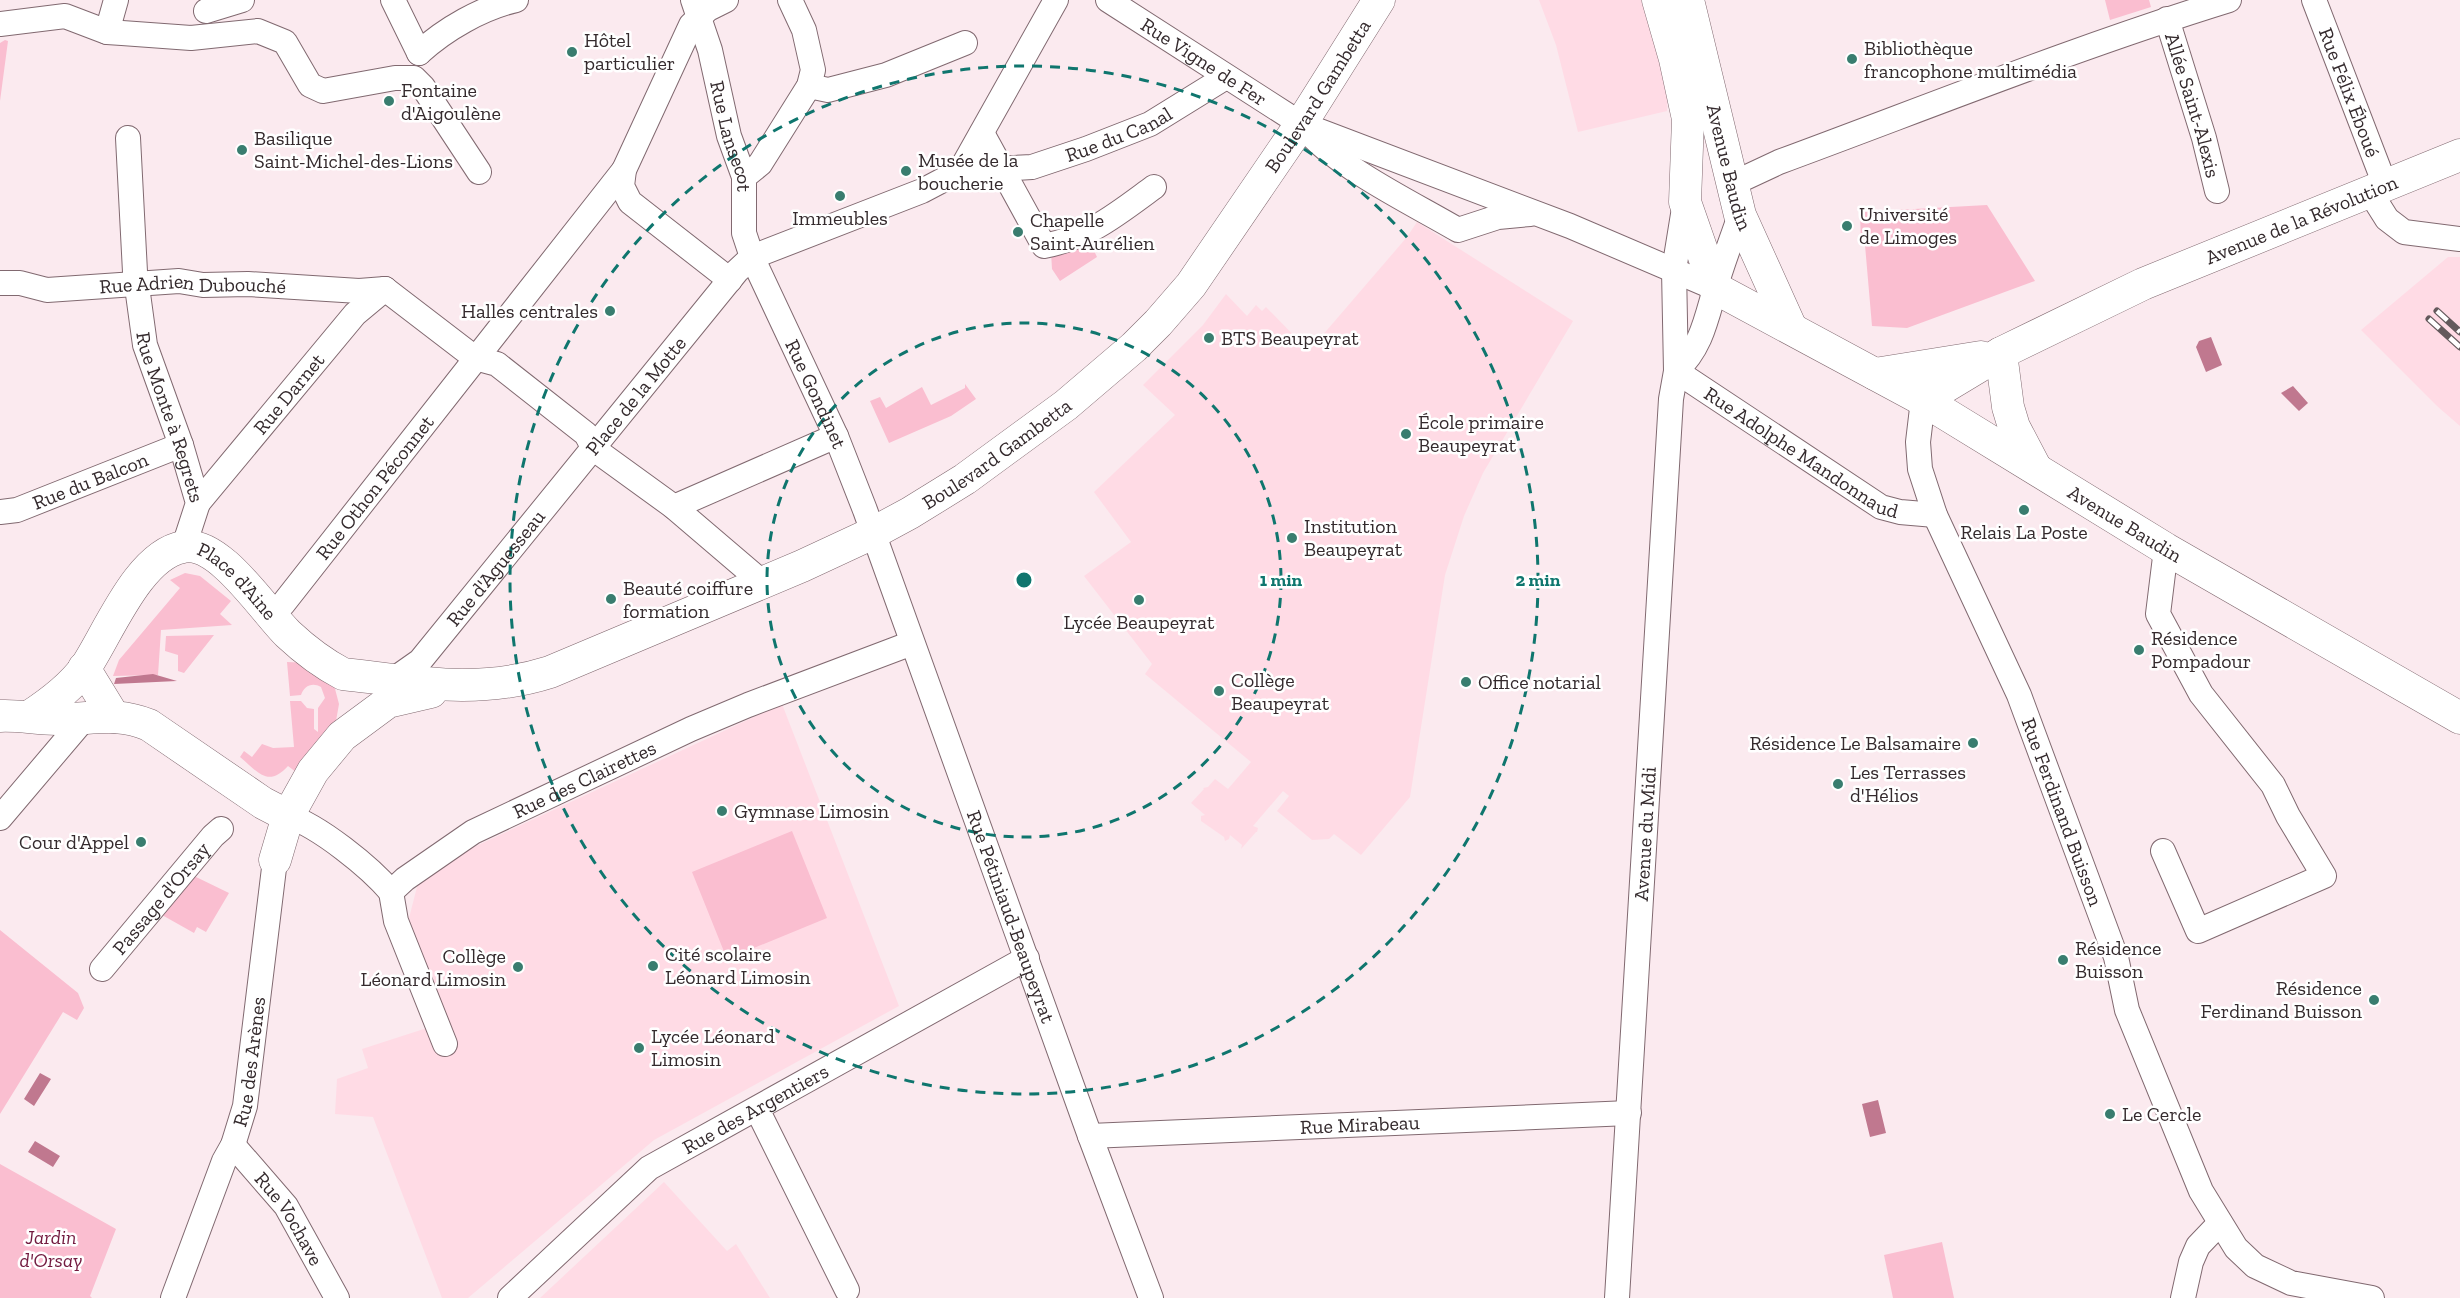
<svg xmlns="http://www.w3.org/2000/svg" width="2460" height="1298" font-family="'Zilla Slab',serif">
  <rect width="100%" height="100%" fill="#fbeaef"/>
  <path fill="#ffdbe5" d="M1539,0H1641L1668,91L1667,111L1578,132L1556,45Z
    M1417,222L1573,321L1483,473L1464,516L1445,575L1410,797L1361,855L1334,834L1329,839L1312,840L1277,811L1289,796L1283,791L1253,826L1258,828L1257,832H1256L1241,849L1242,845L1230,835L1229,839L1225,841L1224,837L1201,821V816L1205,815L1191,803L1204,789L1203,788L1208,787L1215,779L1228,789L1251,762L1145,674L1152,664L1084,576L1131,542L1094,492L1175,415L1143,385L1203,325L1226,294L1247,316L1256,305L1262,311L1266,307L1309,351L1407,237Z
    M2448,257H2460V426L2437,406L2361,330Z
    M782,704L899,1006L654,1140L468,1298H442L373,1117L335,1114L337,1079L368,1068L362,1049L427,1028L407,926L418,883L450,858Z
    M664,1182L727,1251L736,1244L770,1298H540Z"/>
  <path fill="#fabed0" d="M2105,0H2149L2151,7L2110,20Z
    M5,40L8,41L0,101V43Z
    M1987,205L2035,281L1907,328L1872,326L1865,245H1861L1860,212Z
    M1089,240L1097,257L1060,281L1052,269L1051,252Z
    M965,384L976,399L951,416L889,443L870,401L880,397L886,408L922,387L931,405L965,388Z
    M185,573L200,576L231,601L220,614L232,625L161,630L158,675L113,676L119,660L180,588L170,580Z
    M214,635L184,673L178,671V655L165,651L166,636Z
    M287,662L309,663L334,685L339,704L336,721L296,772L288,766C268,788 258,772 240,757L244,751L252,757L262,744L273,748L294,747L290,701H301L307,708L314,709V729L318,732V708L325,698L321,687C312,682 304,686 301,695L290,696Z
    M792,831L827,918L727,959L692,872Z
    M194,876L229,893L206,932L197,927L194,933L162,915Z
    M0,930L78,993L84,1008L77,1020L63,1012L0,1114Z
    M0,1164L116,1229L90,1296L92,1298H0Z
    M1942,1242L1954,1298H1893L1884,1255Z"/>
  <path fill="#c0788f" d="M2211,337L2222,365L2206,372L2196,347L2199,341Z
    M2293,386L2308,403L2299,411L2281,393Z
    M153,674L177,681L114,684L116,678Z
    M40,1073L51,1079L34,1106L24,1099Z
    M1878,1100L1886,1133L1870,1137L1862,1104Z
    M35,1141L60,1156L53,1167L28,1152Z"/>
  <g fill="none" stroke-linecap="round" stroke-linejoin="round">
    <g stroke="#816970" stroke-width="26">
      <g id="minor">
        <path d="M393,0L419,53"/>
        <path id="s1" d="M693,0L710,50L729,136L744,177V233L752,257L836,436L865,510L1090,1136L1151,1298"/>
        <path d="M726,0L708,9L691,25L624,170L622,186L630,202L730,280"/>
        <path id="s2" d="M1108,0L1301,124L1570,226L1715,288"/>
        <path id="s3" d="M2314,0L2385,185"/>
        <path d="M206,11L242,0"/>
        <path id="s4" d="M2167,19L2204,138L2217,191"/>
        <path d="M0,24L65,16L107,32L122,33L191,38L258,31L285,42L310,85L323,91L395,78H414L423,87L479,172"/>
        <path d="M107,32L116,0"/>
        <path d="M419,53C445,29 482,8 516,0"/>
        <path d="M809,86L828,90L886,75L965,43"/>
        <path d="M982,133L1044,246C1090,237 1117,214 1154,187"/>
        <path d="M1309,133C1345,171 1412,203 1458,230L1498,217L1530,214"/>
        <path id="s5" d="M128,138L135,272L145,345L181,445L198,503L184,546"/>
        <path d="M960,171L1056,0"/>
        <path d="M744,177L760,164L809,86L813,70L804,30L790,0"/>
        <path d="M1732,184L1779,162C1928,107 2077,47 2229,0"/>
        <path d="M2370,192L2387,219L2404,232L2460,239"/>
        <path id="s6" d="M0,283H20L47,290L179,281L203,285L248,284L359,291L385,289"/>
        <path d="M385,289L475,358L497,364L586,434L594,449L674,507L763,583"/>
        <path id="s7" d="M1676,371L1881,507L1900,512L1935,515"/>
        <path d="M1676,371C1701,348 1706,320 1715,289C1722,264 1732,239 1740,215"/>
        <path id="s8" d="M1923,400L1918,442L1920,469L1935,515L2019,695L2116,957L2127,1010L2201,1191L2236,1248L2255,1266L2291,1283L2372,1298"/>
        <path id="s9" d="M198,503L355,314L385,289"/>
        <path d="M674,507L836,436"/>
        <path id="s10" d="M0,512L17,510L181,445"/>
        <path id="s11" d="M271,614L283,604L624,170"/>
        <path id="s12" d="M393,680L420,661L737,271L752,257L922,191L960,171L1032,167L1086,149L1150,124L1226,77"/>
        <path id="s13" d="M288,816C319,826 370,867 391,892L405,879L473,832L691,729L748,705L912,643"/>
        <path d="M0,818L84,719"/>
        <path d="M2163,851L2198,931L2324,876L2288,816L2273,785L2201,694L2158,614L2166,549"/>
        <path d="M391,892L396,921L445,1044"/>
        <path id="s14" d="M102,969L213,836L221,829"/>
        <path d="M757,1109L847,1290"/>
        <path id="s15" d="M1090,1136L1629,1113"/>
        <path id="s16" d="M233,1145L286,1206L337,1298"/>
        <path id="s17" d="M173,1298L224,1161L233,1145L245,1106L275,860"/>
        <path id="s18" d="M510,1298L649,1168L1027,958"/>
        <path id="s19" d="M1617,1298L1671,399L1676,371L1674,270L1685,202"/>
        <path d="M2183,1298L2191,1262L2198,1246L2220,1223"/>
      </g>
    </g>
    <g stroke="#816970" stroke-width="33">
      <g id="major">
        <path id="s20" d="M1658,0L1675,59L1688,119L1685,202L1715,288L1923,400L2166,549L2460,718"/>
        <path id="s21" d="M1688,0L1740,215L1791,328"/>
        <path d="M2001,353L2008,407L2014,427L2035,467"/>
        <path d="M1875,374L1981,357"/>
        <path id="s22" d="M1923,400L2001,353L2143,284L2460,155"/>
        <path d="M84,668L114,717"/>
        <path d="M0,716C19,715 37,719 56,719C91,720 115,711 149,725L263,803L288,816"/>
        <path id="s23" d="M30,716C50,703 71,687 85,668C108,634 138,555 183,547C219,539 265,612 288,634C304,649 324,664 343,674C416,682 478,695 550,672L802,566L873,533L910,513L965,479L1066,405L1134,347L1158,323L1191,285L1301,124L1379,0"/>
        <path d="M275,860L288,816L313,771L342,736L388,702L431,692"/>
      </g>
    </g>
    <use href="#minor" stroke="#fff" stroke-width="24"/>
    <use href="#major" stroke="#fff" stroke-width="32"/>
    <g stroke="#64595c" stroke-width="7">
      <path id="rail" d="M2437,311L2460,332
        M2429,319L2460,347"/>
    </g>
    <use href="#rail" stroke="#fff" stroke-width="4.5" stroke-dasharray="14" stroke-linecap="butt"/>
  </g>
  <g fill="none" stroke="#0f766e" stroke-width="3" stroke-dasharray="10 8">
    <circle cx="1024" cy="580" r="257"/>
    <circle cx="1024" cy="580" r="514"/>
  </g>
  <g fill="#397d6f" stroke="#fff" stroke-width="2">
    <circle cx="572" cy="52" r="6"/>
    <circle cx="1852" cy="59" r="6"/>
    <circle cx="389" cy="101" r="6"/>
    <circle cx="242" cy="150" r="6"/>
    <circle cx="906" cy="171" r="6"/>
    <circle cx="840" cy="196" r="6"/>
    <circle cx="1847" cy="226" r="6"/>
    <circle cx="1018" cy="232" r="6"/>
    <circle cx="610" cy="311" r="6"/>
    <circle cx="1209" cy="338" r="6"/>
    <circle cx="1406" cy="434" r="6"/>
    <circle cx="2024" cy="510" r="6"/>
    <circle cx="1292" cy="538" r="6"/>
    <circle cx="611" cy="599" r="6"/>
    <circle cx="1139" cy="600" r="6"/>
    <circle cx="2139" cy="650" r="6"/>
    <circle cx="1466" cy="682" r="6"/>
    <circle cx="1219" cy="691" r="6"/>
    <circle cx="1973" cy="743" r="6"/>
    <circle cx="1838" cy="784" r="6"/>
    <circle cx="722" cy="811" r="6"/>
    <circle cx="141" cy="842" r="6"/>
    <circle cx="2063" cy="960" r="6"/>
    <circle cx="653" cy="966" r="6"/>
    <circle cx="518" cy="967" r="6"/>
    <circle cx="2374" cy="1000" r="6"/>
    <circle cx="639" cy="1048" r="6"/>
    <circle cx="2110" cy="1114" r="6"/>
  </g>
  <g text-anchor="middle" stroke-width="5" stroke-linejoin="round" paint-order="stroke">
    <g font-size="20" fill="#342a2d" stroke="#fff" text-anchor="start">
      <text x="584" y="47">Hôtel<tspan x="584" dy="23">particulier</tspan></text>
      <text x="1864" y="55">Bibliothèque<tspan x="1864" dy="23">francophone multimédia</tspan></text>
      <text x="401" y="97">Fontaine<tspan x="401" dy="23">d'Aigoulène</tspan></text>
      <text x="254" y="145">Basilique<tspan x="254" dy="23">Saint-Michel-des-Lions</tspan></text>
      <text x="918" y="167">Musée de la<tspan x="918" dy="23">boucherie</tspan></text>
      <text x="1859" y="221">Université<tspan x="1859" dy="23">de Limoges</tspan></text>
      <text x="840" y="225" text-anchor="middle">Immeubles</text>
      <text x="1030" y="227">Chapelle<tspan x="1030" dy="23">Saint-Aurélien</tspan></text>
      <text x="598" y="318" text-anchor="end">Halles centrales</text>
      <text x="1221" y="345">BTS Beaupeyrat</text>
      <text x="1418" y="429">École primaire<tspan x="1418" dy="23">Beaupeyrat</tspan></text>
      <text x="1304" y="533">Institution<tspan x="1304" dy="23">Beaupeyrat</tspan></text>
      <text x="2024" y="539" text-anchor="middle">Relais La Poste</text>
      <text x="623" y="595">Beauté coiffure<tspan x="623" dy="23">formation</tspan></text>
      <text x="1139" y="629" text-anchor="middle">Lycée Beaupeyrat</text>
      <text x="2151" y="645">Résidence<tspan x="2151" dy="23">Pompadour</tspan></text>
      <text x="1231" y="687">Collège<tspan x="1231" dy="23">Beaupeyrat</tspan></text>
      <text x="1478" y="689">Office notarial</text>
      <text x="1961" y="750" text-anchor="end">Résidence Le Balsamaire</text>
      <text x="1850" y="779">Les Terrasses<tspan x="1850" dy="23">d'Hélios</tspan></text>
      <text x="734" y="818">Gymnase Limosin</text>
      <text x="129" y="849" text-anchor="end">Cour d'Appel</text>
      <text x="2075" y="955">Résidence<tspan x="2075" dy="23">Buisson</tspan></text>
      <text x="665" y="961">Cité scolaire<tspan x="665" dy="23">Léonard Limosin</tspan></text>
      <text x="506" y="963" text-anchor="end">Collège<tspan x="506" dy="23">Léonard Limosin</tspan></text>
      <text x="2362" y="995" text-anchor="end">Résidence<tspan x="2362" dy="23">Ferdinand Buisson</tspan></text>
      <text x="651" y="1043">Lycée Léonard<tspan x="651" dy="23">Limosin</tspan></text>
      <text x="2122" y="1121">Le Cercle</text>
    </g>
    <g font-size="20" fill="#342a2d" stroke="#fff">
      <text dy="7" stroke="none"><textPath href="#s2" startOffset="114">Rue Vigne de Fer</textPath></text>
      <text dy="7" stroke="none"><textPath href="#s3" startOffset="99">Rue Félix Éboué</textPath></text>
      <text dy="7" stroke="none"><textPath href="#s23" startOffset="1636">Boulevard Gambetta</textPath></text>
      <text dy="7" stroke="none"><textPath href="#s4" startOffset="90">Allée Saint-Alexis</textPath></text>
      <text dy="7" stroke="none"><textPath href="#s12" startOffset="946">Rue du Canal</textPath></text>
      <text dy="7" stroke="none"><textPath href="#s1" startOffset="142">Rue Lansecot</textPath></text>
      <text dy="7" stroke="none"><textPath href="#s21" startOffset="172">Avenue Baudin</textPath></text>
      <text dy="7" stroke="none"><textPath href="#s22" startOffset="420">Avenue de la Révolution</textPath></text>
      <text dy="7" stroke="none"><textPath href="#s6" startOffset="194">Rue Adrien Dubouché</textPath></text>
      <text dy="7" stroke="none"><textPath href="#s12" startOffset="375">Place de la Motte</textPath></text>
      <text dy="7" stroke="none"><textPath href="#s9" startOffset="142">Rue Darnet</textPath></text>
      <text dy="7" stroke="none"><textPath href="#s1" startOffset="417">Rue Gondinet</textPath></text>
      <text dy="7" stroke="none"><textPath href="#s5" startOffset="284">Rue Monte à Regrets</textPath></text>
      <text dy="7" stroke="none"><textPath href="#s7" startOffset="150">Rue Adolphe Mandonnaud</textPath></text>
      <text dy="7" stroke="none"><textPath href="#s23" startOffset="1150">Boulevard Gambetta</textPath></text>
      <text dy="7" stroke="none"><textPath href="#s10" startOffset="96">Rue du Balcon</textPath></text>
      <text dy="7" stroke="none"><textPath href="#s11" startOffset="164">Rue Othon Péconnet</textPath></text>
      <text dy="7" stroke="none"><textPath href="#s20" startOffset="770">Avenue Baudin</textPath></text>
      <text dy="7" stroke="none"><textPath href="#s12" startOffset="153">Rue d'Aguesseau</textPath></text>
      <text dy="7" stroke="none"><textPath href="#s23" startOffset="300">Place d'Aine</textPath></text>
      <text dy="7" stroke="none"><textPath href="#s13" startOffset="354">Rue des Clairettes</textPath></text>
      <text dy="7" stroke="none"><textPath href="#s8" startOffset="441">Rue Ferdinand Buisson</textPath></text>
      <text dy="7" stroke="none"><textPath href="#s19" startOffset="465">Avenue du Midi</textPath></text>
      <text dy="7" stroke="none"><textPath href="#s14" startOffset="92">Passage d'Orsay</textPath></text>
      <text dy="7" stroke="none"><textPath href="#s1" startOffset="975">Rue Pétiniaud-Beaupeyrat</textPath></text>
      <text dy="7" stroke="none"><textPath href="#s17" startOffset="250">Rue des Arènes</textPath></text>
      <text dy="7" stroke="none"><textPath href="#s18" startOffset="312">Rue des Argentiers</textPath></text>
      <text dy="7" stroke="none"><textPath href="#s15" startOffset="270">Rue Mirabeau</textPath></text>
      <text dy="7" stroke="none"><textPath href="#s16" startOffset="93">Rue Vochave</textPath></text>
    </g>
    <g font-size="20" font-style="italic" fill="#721a3f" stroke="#fff">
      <text x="51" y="1244">Jardin<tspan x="51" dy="23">d'Orsay</tspan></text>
    </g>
  </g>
  <circle cx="1024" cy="580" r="9" fill="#0f766e" stroke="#fff" stroke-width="3"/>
  <g font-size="18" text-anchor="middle" font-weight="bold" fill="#0f766e" stroke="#fff" stroke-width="5" stroke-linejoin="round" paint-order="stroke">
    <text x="1281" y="586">1 min</text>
    <text x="1538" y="586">2 min</text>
  </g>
</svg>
